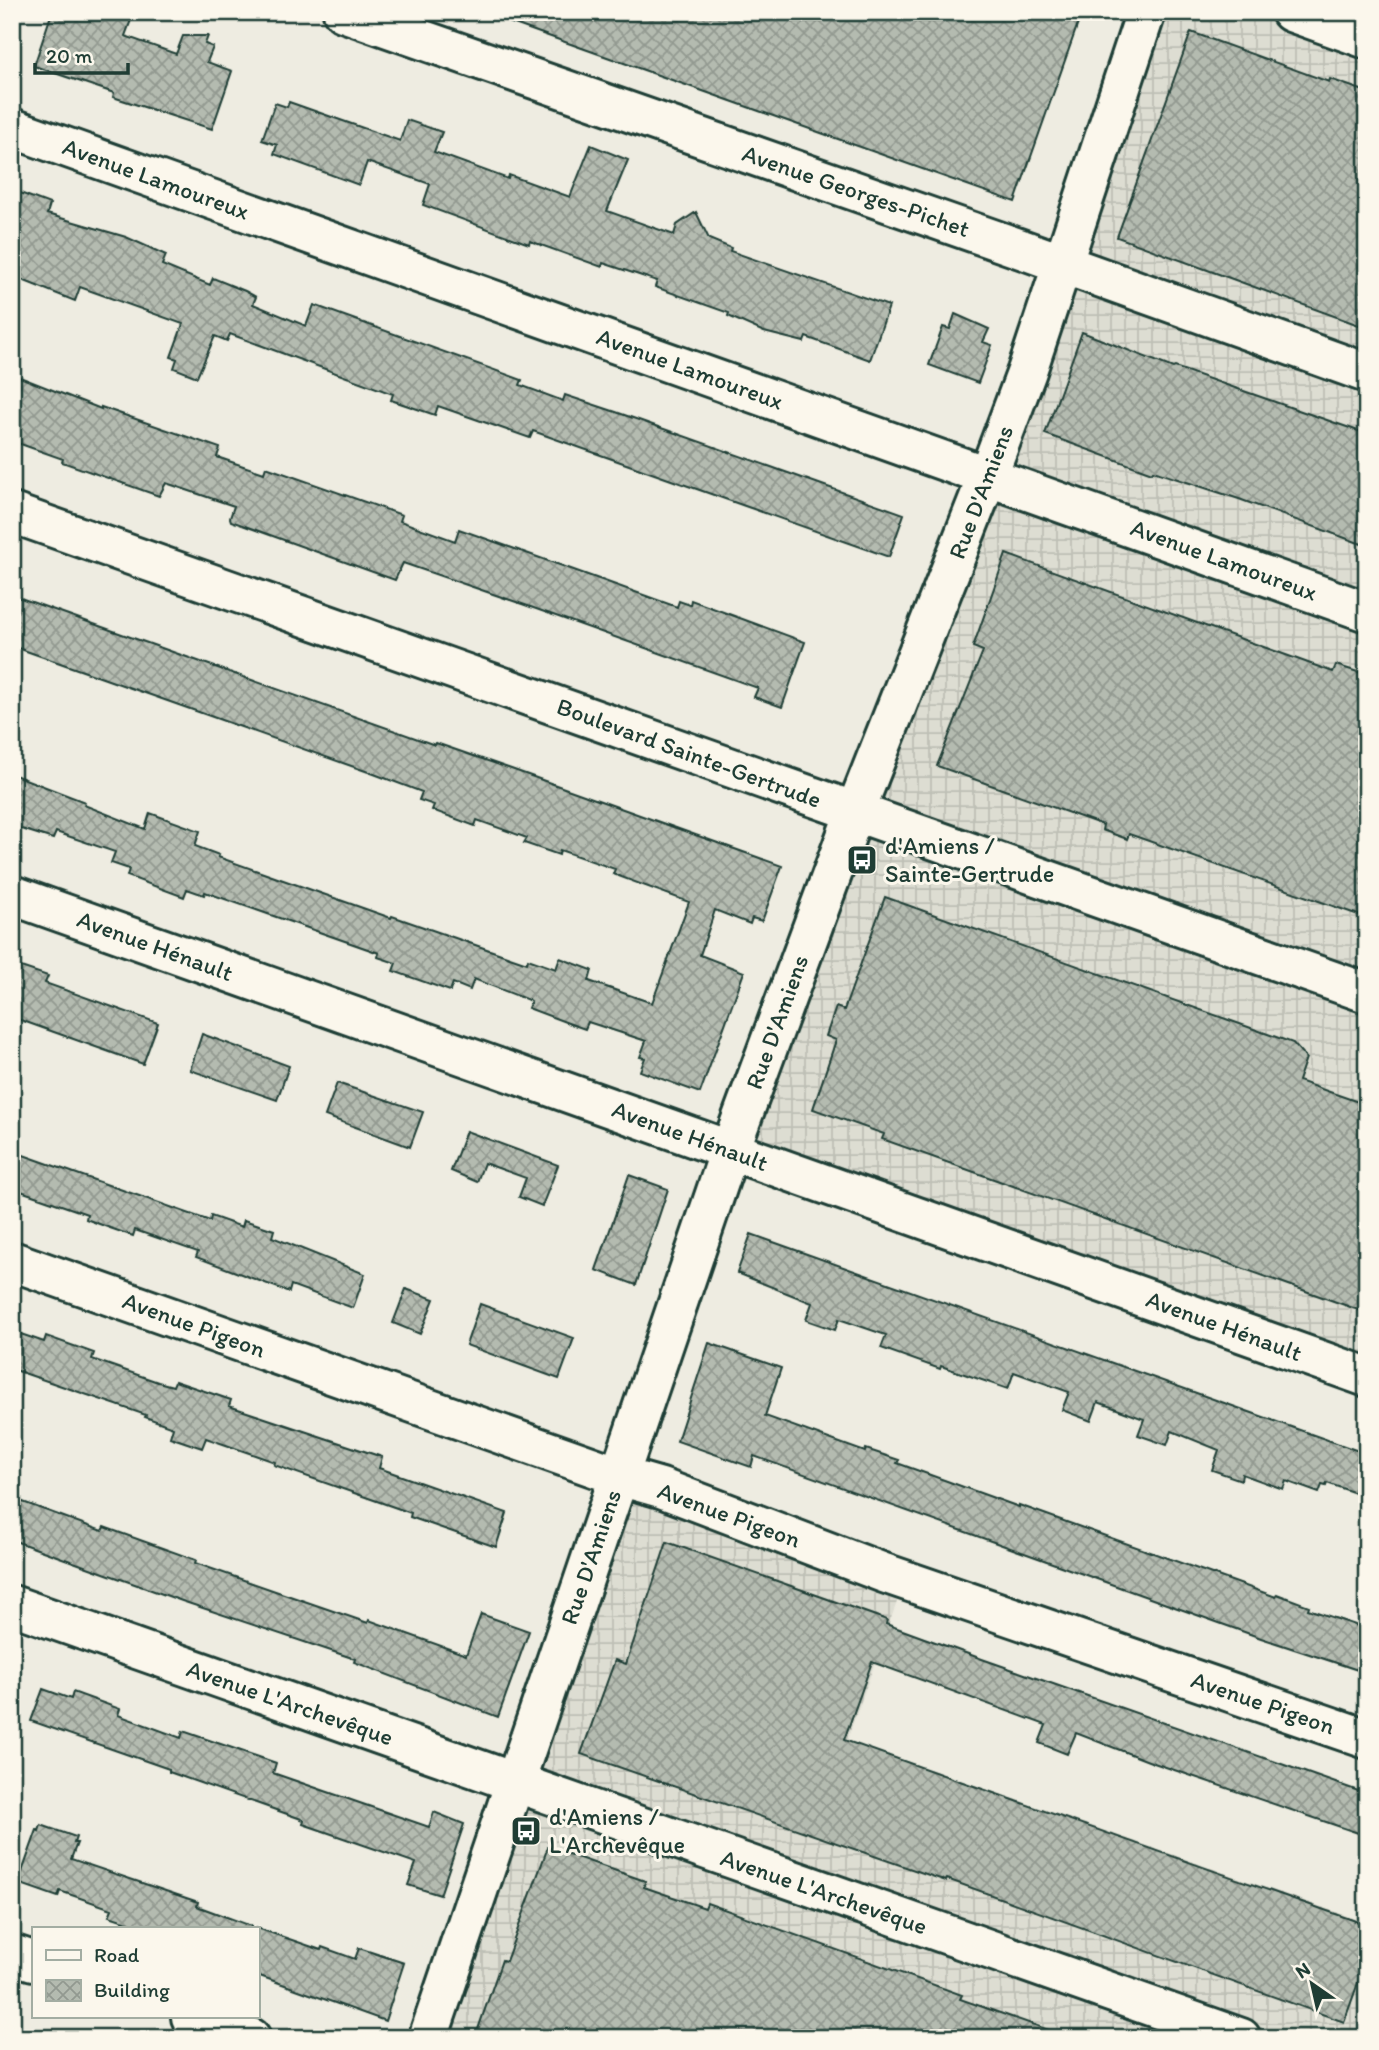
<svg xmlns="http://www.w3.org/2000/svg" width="1379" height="2050" font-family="Itim,sans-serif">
  <defs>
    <pattern id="industrial-grid" width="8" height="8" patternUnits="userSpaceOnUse" patternTransform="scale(1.75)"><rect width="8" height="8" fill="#ddddd2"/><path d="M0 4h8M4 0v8" fill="none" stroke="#bdbfb5"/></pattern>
    <pattern id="building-cross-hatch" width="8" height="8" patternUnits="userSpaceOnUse" patternTransform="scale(1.75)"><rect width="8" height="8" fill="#b4bbb0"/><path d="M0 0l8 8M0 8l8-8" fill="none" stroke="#929990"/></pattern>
  </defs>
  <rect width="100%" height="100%" fill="#eeece1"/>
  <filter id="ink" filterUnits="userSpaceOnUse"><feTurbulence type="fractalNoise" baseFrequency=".0143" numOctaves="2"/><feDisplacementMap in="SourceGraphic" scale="14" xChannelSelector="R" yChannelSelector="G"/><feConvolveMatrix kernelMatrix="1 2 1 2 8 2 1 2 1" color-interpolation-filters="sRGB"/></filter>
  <g filter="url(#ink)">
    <path fill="url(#industrial-grid)" d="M1146,12H1367V1377L730,1150Z
      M619,1476L884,1573L897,1602L847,1740L1367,1923V2038H428Z"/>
    <path fill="url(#building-cross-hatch)" stroke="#1f3d34" stroke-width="2" d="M52,12H134L125,36L176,54L183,36H208L205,44L213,47L207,62L232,71L212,129L113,97L114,93L34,66Z
      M492,12H1082L1015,202L492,16Z
      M1191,32L1329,82L1330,79L1367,92V328L1117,237Z
      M289,102L400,141L407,120L442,132L434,152L508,179L509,175L570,197L591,145L628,160L607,211L674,235L677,225L696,212L709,239L731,248L730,251L889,306L870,360L806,337L804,342L764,332L728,316L729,313L655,287L657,281L603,263L602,267L530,241L529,244L423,205L430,184L367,162L359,185L274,154L277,145L262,140L275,103L287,107Z
      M12,190L50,204L47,214L126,237L166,255L162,265L210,285L213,278L245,291L256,297L253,304L306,326L314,305L522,380L520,385L563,401L565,395L616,412L904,514L889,557L533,431L530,438L438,406L435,415L391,400L393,394L230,334L227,341L215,336L197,377L174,368L177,359L171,357L183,324L80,287L75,301L12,276Z
      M955,314L989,329L983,342L992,345L978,383L929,365L943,327L950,329Z
      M1082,332L1173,368L1175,367L1367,434V546L1239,499L1153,471L1152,473L1045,434Z
      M12,374L101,409V407L220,448L217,457L264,473L266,467L402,515L400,521L455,541L459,529L677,607L679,601L690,605L691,600L805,642L782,707L754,697L758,688L525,605L403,563L395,580L231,521L230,518L234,506L166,483L159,496L62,462L63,459L12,441Z
      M1006,554L1333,672L1336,665L1367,675V918L1129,834L1127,839L1102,830L1103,825L937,766L983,651L973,647Z
      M12,595L435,745L436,743L514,770L782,866L762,921L752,918L750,924L715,910L700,955L744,972L700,1093L640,1071L645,1058L640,1057L646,1041L588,1022L585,1029L568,1023L528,1008L531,1001L474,979L470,990L453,983L450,991L393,971L396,963L378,957L379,953L205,892L204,895L187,889L184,897L127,876L129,869L111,863L115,852L56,832L53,839L12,826V774L85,802L84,805L145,829L150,813L200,831L195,846L219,855L218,857L391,918L392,916L527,963L528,959L556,969L560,958L592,970L589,981L652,1003L689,902L613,874L615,869L560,850L559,855L524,843L527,838L477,820L475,826L432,810L434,805L419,800L422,792L374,774L12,646Z
      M885,897L1293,1043L1306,1058L1298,1081L1367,1105V1313L882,1139L884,1134L813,1109L836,1040L826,1036L836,1007L844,1010Z
      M12,964L48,976L45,983L158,1023L143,1064L12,1017Z
      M202,1034L289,1066L277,1100L190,1070Z
      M337,1083L423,1112L410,1147L325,1116Z
      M466,1131L558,1165L542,1206L519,1197L526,1178L484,1163L477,1182L451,1171Z
      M12,1151L210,1221L211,1216L242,1227L244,1220L274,1230L272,1237L365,1274L353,1308L291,1285L289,1292L196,1257L198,1252L135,1230L133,1236L110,1228L86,1219L87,1214L12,1188Z
      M629,1175L668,1189L636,1285L596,1270Z
      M751,1234L1367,1454V1497L1327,1483L1326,1486L1322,1485L1319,1493L1286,1481L1283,1489L1242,1474L1241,1480L1212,1470L1219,1450L1172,1431L1167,1445L1138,1435L1144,1419L1098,1402L1091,1421L1062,1410L1069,1392L1014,1372L1008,1389L941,1366L940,1369L881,1348L886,1335L839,1319L835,1330L806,1320L812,1303L737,1273Z
      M406,1289L434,1299L420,1334L393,1323Z
      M480,1304L574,1338L559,1379L466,1345Z
      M12,1331L44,1342L46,1336L94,1353L92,1359L158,1382L173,1386L175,1381L231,1400L229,1406L382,1457L379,1468L507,1513L496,1547L410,1517L411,1513L274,1465L275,1462L206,1438L202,1448L170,1437L173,1427L145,1417L146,1415L12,1369Z
      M709,1343L781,1368L765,1416L865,1452L866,1449L899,1460L897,1463L1019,1507V1505L1276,1597L1277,1594L1309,1606L1308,1609L1367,1629V1673L1261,1638L754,1456L751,1467L677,1441Z
      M12,1498L102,1531L104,1527L196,1560L195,1563L281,1593L368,1623L369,1620L466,1655L481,1614L529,1631L498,1717L354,1662L355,1659L182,1601L12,1540Z
      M667,1542L887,1620L886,1624L982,1659L1367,1794V1836L1151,1762L1076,1733L1067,1754L1039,1743L1046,1725L872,1662L844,1740L1367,1925V1958L1344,2022L947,1879L946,1881L581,1754L615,1660L626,1664Z
      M43,1689L71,1699L73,1692L120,1709L118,1715L181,1738L183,1731L276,1763L273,1773L429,1827L434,1812L464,1824L440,1895L408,1885L416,1863L303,1824L304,1820L169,1772V1769L31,1721Z
      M41,1825L76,1837L74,1843H77L71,1859L198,1902L197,1906L251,1926V1929H149L109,1916L112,1909L60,1891L58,1897L18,1883L37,1830L39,1831Z
      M548,1847L645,1881L644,1887L705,1908L707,1903L962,1995L960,1999L1060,2034V2038H475L502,1960L506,1961Z
      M257,1928L321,1950L322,1947L355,1959L359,1948L404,1963L385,2021L257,1975Z"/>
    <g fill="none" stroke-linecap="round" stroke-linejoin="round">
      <g stroke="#1f3d34" stroke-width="44">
        <path id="minor" d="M343,12L1024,250L1367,373
          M1291,12L1367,39
          M12,128L1367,612
          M12,513L1367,993
          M12,895L1367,1377
          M12,1261L619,1476L661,1488L884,1573L1367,1739
          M12,1605L1241,2038
          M12,1954L33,1961
          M191,2017L251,2038
          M428,2038L730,1150L855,812L988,475L1027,371L1146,12"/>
      </g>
      <use href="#minor" stroke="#fbf7ec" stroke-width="38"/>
    </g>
  </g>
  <defs>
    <g id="bus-square" transform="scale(1.575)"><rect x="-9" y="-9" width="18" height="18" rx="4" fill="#1f3d34" stroke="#fbf7ec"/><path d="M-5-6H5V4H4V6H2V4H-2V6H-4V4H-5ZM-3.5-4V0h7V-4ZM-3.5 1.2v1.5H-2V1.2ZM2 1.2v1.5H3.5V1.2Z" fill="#fff"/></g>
  </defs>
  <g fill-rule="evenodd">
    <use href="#bus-square" x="862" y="860"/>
    <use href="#bus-square" x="526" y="1831"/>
  </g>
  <g text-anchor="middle" stroke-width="6" stroke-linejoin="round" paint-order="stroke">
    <g font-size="24" fill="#1f3d34" stroke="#fbf7ec">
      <text transform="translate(156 179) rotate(20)" y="8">Avenue Lamoureux</text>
      <text transform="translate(856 191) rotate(19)" y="8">Avenue Georges-Pichet</text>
      <text transform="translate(690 369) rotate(20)" y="8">Avenue Lamoureux</text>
      <text transform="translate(981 492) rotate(-69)" y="8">Rue D'Amiens</text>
      <text transform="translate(1224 560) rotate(20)" y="8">Avenue Lamoureux</text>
      <text transform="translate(689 753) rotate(20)" y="8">Boulevard Sainte-Gertrude</text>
      <text transform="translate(155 946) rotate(20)" y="8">Avenue Hénault</text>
      <text transform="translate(777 1022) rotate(-70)" y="8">Rue D'Amiens</text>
      <text transform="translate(690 1136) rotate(20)" y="8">Avenue Hénault</text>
      <text transform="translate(194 1325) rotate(20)" y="8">Avenue Pigeon</text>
      <text transform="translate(1224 1326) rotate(20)" y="8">Avenue Hénault</text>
      <text transform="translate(729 1515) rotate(20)" y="8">Avenue Pigeon</text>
      <text transform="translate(591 1557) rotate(-71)" y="8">Rue D'Amiens</text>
      <text transform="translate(290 1703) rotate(19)" y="8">Avenue L'Archevêque</text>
      <text transform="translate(1263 1703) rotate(19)" y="8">Avenue Pigeon</text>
      <text transform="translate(824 1892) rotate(19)" y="8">Avenue L'Archevêque</text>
    </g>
    <g font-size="24" fill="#1f3d34" stroke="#fbf7ec" text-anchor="start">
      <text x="885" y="854">d'Amiens /<tspan x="885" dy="28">Sainte-Gertrude</tspan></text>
      <text x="549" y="1825">d'Amiens /<tspan x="549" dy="28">L'Archevêque</tspan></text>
    </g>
  </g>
  <rect width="1379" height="2050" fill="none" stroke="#fbf7ec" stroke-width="42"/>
  <rect x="21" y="21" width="1337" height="2008" fill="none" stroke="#1f3d34" stroke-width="2.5" filter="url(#ink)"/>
  <rect x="32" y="1927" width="228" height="91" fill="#fbf7ec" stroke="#a3ada2" stroke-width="2"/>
  <rect x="46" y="1950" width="35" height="10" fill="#fbf7ec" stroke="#a3ada2" stroke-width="2"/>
  <text x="94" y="1962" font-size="21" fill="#1f3d34">Road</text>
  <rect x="46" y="1980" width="35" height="21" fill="url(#building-cross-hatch)" stroke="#a3ada2" stroke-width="2"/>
  <text x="94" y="1997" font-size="21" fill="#1f3d34">Building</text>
  <g transform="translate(1312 1984) rotate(326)" stroke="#fbf7ec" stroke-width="5" paint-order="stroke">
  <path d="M0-5L12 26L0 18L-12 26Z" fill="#1f3d34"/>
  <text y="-10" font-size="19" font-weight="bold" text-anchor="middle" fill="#1f3d34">N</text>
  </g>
  <path d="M35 63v10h93v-10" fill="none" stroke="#1f3d34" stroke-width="3.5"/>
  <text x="46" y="63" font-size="21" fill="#1f3d34" stroke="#fbf7ec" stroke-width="5" paint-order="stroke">20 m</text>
</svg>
